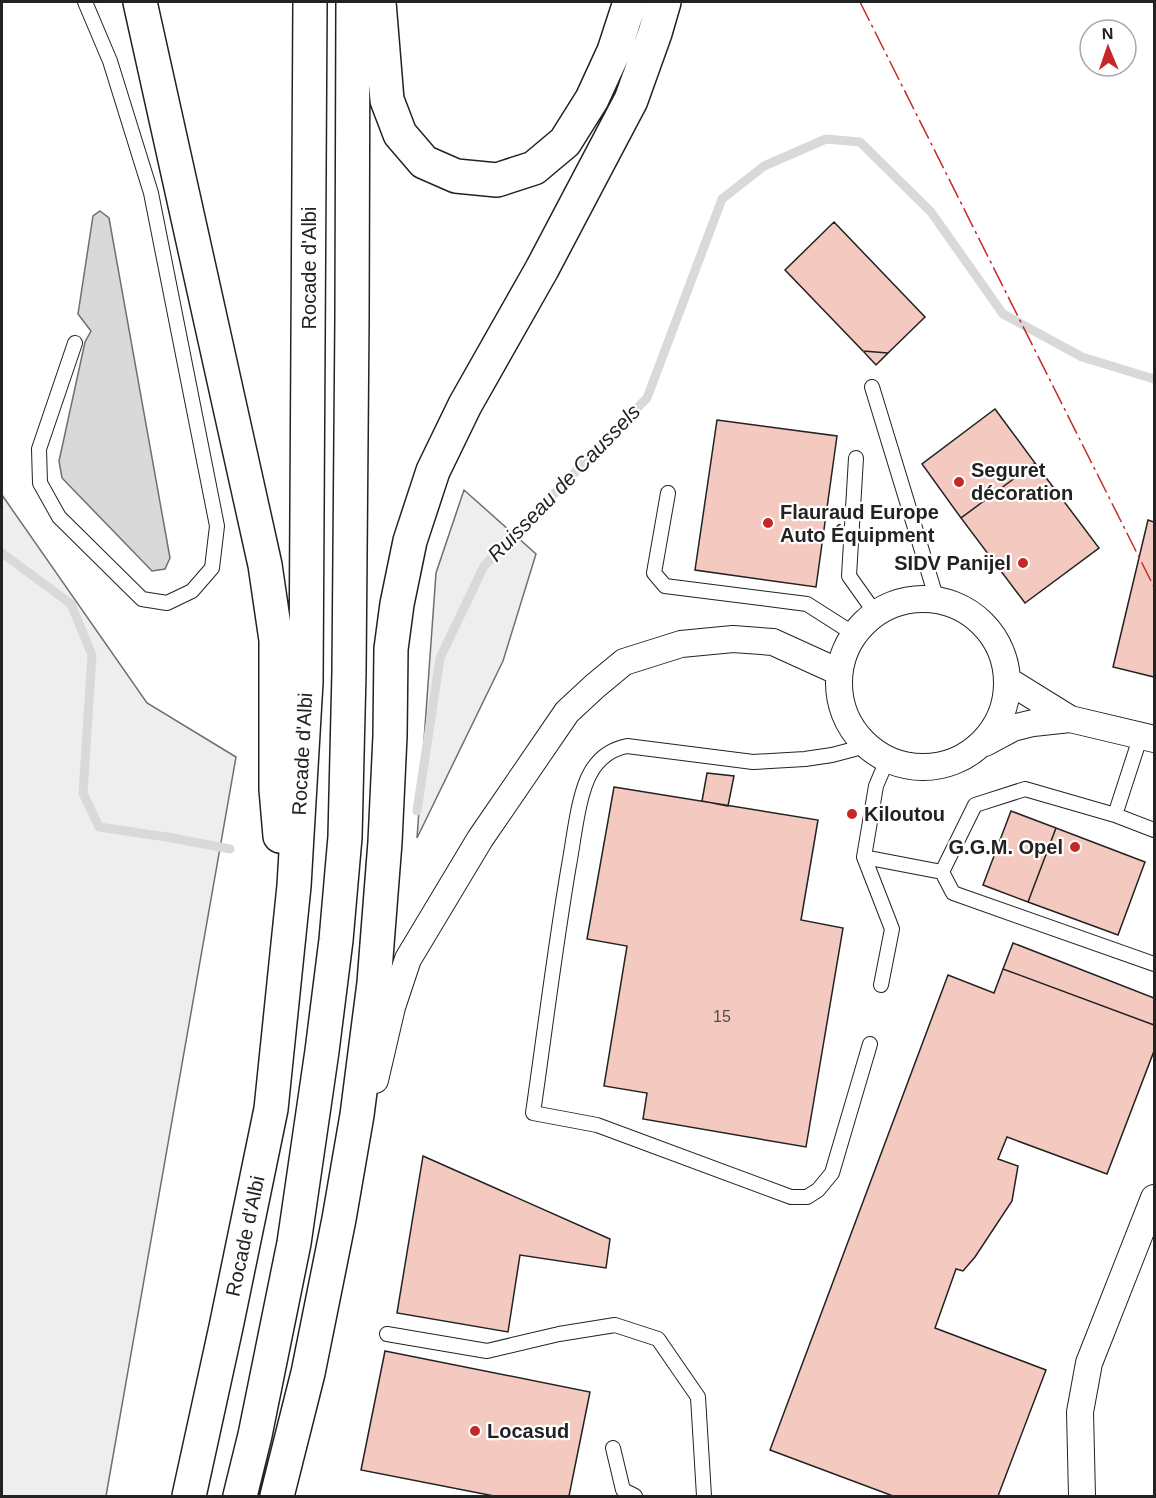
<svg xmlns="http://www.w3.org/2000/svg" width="1156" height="1498" font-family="Helvetica,sans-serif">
  <rect width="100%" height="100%" fill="#fff"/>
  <path fill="#eee" stroke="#6f6f6f" stroke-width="1.5" d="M464,490L536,554L503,661L417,838L436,573Z
    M2,495L147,703L236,757L106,1496H2Z"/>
  <path fill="#d9d9d9" stroke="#6f6f6f" stroke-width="1.5" d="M100,211L109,218L170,558L165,569L152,571L62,478L59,461L85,342L91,331L78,314L93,216Z"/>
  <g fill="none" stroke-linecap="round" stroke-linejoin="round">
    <path stroke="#d9d9d9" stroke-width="9" d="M2,553L71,604L92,655L83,793L99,827L167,837L230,849
      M417,811L440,658L484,566L647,398L722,199L764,166L826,139L860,142L931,212L1003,314L1082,357L1154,379"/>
  </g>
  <path fill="#f3c9c0" stroke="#222" stroke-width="1.5" d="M834,222L925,317L888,353L863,351L785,270Z
    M863,351L888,353L876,365Z
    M995,409L1035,463L961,518L922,464Z
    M717,420L837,436L816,587L695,570Z
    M1035,463L1099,548L1025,603L961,518Z
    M1148,520L1154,522V677L1113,667Z
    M707,773L734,776L728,806L702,801Z
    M614,787L818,820L801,920L843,928L806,1147L643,1119L647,1093L604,1086L627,946L587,939Z
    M1011,811L1056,828L1028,902L983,885Z
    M1056,828L1145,862L1118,935L1028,902Z
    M1013,943L1154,998V1025L1003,969Z
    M1003,969L1154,1025V1051L1107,1174L1007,1137L998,1159L1018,1166L1012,1201L975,1257L963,1271L956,1269L935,1328L1046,1370L998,1496H893L770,1450L948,975L994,993Z
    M423,1156L610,1239L606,1268L520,1255L508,1332L397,1313Z
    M385,1351L590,1392L569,1496H494L361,1470Z"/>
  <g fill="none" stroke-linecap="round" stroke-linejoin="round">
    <g stroke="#222" stroke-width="16">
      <path id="service" d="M75,343L39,449L40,483L59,517L142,599L167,603L192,591L212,568L217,526L151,193L110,61L85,2
        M872,387L937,600
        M856,458L849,576L876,614
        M668,493L654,573L665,586L807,604L854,634
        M866,746L832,755L805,759L753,762L627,746C612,749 599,758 591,772C578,794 574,839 569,865C555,947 545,1030 533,1113L597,1125L791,1197H807L818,1190L832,1173L870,1044
        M1115,815L1141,735
        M1154,830L1115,815L1025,789L975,805L942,872L953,893L1154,964
        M864,857L942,872
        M881,985L892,929L864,857L876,786L887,760
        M387,1334L487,1351L559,1334L615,1325L658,1339L698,1397L704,1496
        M613,1448L623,1490L635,1496"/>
    </g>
    <g stroke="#222" stroke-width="28">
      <path id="minor" d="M839 683a84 84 0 1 1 168 0a84 84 0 1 1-168 0Z
        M1007,680L1070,719L1154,739
        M985,743L1013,728L1033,723L1070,719
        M375,1080L392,1007L408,959L480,839L567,712L595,686L624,662L681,644L733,639L773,642L839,672
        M1082,1496L1080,1412L1089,1363L1154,1198"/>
    </g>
    <g stroke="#222" stroke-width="36">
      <path id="trunk" d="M140,2L265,565L276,640V789L280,836
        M379,2L387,100L400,134L424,162L456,176L497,180L534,168L565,142L592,99L614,51L630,2
        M189,1496L226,1327L271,1109L294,886L306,682L310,2
        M240,1496L255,1435L294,1243L322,1051L336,940L345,837L349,672L352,318L353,2
        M277,1496L308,1373L339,1219L357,1115L374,983L385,842L390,736L391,649L397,604L410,541L433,471L465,405L542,269L631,100L655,33L664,2"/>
    </g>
    <use href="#service" stroke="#fff" stroke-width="14"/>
    <use href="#minor" stroke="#fff" stroke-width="26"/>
    <use href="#trunk" stroke="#fff" stroke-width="33"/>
    <path stroke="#c62828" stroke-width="1.5" stroke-dasharray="21 4.5 3 4.5" stroke-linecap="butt" d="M860,2L1154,587"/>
  </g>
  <g fill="#c62828" stroke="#fff" stroke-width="2">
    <circle cx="959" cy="482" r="6"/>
    <circle cx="768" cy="523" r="6"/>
    <circle cx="1023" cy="563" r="6"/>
    <circle cx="852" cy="814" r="6"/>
    <circle cx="1075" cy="847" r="6"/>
    <circle cx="475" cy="1431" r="6"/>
  </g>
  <g text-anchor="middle" stroke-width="4.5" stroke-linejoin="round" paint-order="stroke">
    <g font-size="16" fill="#564c4a">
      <text x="722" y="1022">15</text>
    </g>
    <g font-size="20" fill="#222" stroke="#fff">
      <text transform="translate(309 268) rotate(-90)" y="7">Rocade d'Albi</text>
      <text transform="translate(302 754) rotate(-87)" y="7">Rocade d'Albi</text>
      <text transform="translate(245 1236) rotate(-78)" y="7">Rocade d'Albi</text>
    </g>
    <g font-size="20" font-weight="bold" fill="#222" stroke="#fff" text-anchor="start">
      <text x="971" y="477">Seguret<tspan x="971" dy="23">décoration</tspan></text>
      <text x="780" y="519">Flauraud Europe<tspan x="780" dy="23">Auto Équipment</tspan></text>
      <text x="1011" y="570" text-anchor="end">SIDV Panijel</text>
      <text x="864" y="821">Kiloutou</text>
      <text x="1063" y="854" text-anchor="end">G.G.M. Opel</text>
      <text x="487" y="1438">Locasud</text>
    </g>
    <g font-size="21" font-style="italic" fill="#222" stroke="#fff">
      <text transform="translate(564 483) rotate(-46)" y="7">Ruisseau de Caussels</text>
    </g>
  </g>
  <rect width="1156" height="1498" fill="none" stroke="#222222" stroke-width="6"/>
  <g transform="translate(1108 48) rotate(358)"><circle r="28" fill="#ffffff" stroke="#a7a7a7" stroke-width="1.5"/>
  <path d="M0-4.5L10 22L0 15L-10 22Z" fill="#c62828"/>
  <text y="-9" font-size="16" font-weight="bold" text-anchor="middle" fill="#222222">N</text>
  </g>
</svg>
